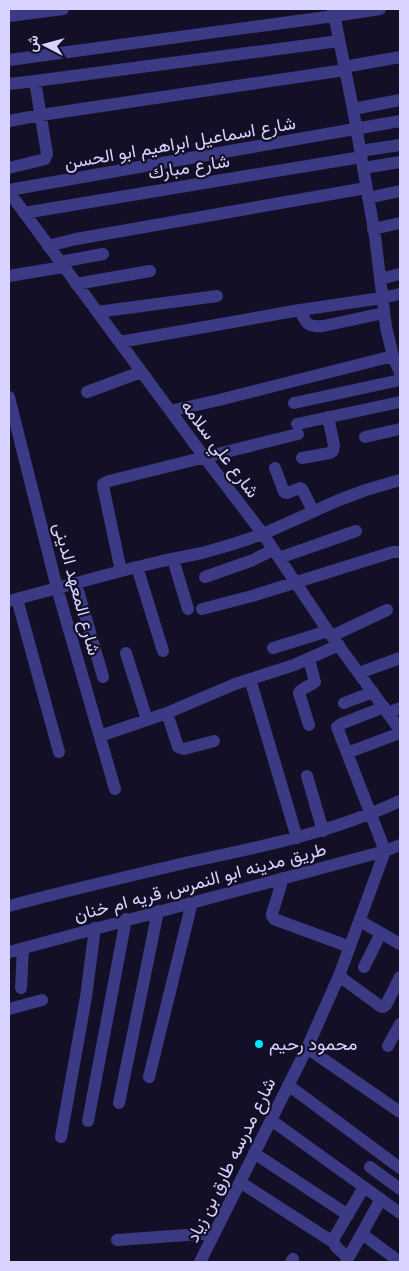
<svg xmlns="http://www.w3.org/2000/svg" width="409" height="1271" font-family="'DM Sans',Vazirmatn,sans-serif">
  <rect width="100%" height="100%" fill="#130f26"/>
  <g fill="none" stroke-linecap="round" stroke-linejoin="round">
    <path stroke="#3d3a85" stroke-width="12" d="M333,9L353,109L375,236L386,327L393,356L400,373
      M9,16L63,9
      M9,60L334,16L380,9
      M344,67L400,57
      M9,84L35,81L339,41
      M353,109L400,100
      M9,121L41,115L345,70
      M360,151L400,145
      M9,168L45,159L47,154L35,81
      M363,168L400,162
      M9,190L400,121
      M9,192L205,458L263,534L328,631L400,730
      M368,198L400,191
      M24,213L361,157
      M373,229L400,223
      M48,246L76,239L116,232L366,188
      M60,262L103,254
      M9,276L63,267
      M380,279L400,274
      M76,284L150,271
      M300,310C306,324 307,327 323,326L384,313
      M97,312L217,296
      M120,342L300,310L382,298L400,294
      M87,392L141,372
      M9,397L57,588L115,789
      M294,403L400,380
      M170,411L219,400L393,356
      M297,424L400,402
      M365,437L400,429
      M302,458L330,453L333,451L334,445L328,417
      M275,468L284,492L287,493L300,488L302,489L313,511
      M279,558L356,531
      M173,559L188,609
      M137,567L163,651
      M121,571L103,486V484L109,481L298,434
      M205,577L253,560L273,550
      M76,584L103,677
      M17,599L59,752
      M9,601L121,571L162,561L202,553L230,545L263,534L339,500L366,490L400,480
      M202,609L252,596L393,552H400
      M332,636L387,610
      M273,648L328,631
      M126,653L147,720
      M359,673L400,658
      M250,679L297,838
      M344,703L373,692
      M167,713L178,747L184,749L214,741
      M388,713L400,708
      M309,725L299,693C302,687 310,687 315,682L309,659
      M100,736L167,713L235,684L294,665L339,645
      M347,753L400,733
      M307,776L323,831
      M283,878L272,914V916L274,919L350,947
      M9,906C69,890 129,876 189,862C261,847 333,832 400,801
      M360,921L400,944
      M9,952L385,851L400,845
      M364,967L381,933
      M339,976L380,1006L383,1007L386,1005L400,977
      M21,988L23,948
      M9,1009L42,1000
      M388,1046L400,1024
      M307,1048L400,1112
      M149,1077L192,902
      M288,1085L400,1168
      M119,1103L158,911
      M271,1120L400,1213
      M88,1121L126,919
      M61,1137L86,997L95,928
      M254,1153L348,1215
      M370,1167L400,1189
      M240,1182L333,1242
      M362,1234L400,1262
      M117,1240L214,1233
      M348,1257C342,1252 332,1247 334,1238L364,1187
      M200,1262L307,1048L339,976L385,851L337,727L341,724L384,707
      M291,1262L293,1259
      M346,1262L381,1199"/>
  </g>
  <circle fill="#00e5ff" stroke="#130f26" stroke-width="2" cx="259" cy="1044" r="5"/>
  <g text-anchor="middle" stroke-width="4.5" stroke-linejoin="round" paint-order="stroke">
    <g font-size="18" fill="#d9d4ff" stroke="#130f26">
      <text transform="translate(180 143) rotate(-10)" y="6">شارع اسماعيل ابراهيم ابو الحسن</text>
      <text transform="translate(189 167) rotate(-9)" y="6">شارع مبارك</text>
      <text transform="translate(220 449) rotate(53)" y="6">شارع علي سلامه</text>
      <text transform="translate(77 589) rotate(75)" y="6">شارع المعهد الدينى</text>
      <text transform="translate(200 882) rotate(-15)" y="6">طريق مدينه ابو النمرس, قريه ام خنان</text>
      <text transform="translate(231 1160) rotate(-64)" y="6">شارع مدرسه طارق بن زياد</text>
    </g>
    <g font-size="18" fill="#d9d4ff" stroke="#130f26" text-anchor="start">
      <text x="269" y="1050">محمود رحيم</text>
    </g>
  </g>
  <rect width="409" height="1271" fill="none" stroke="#d9d4ff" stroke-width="20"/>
  <g transform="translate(45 45) rotate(276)" stroke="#130f26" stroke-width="4" paint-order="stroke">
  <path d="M0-4L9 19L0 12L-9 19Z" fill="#d9d4ff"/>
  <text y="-8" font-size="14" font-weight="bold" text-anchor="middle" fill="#d9d4ff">ش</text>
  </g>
</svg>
